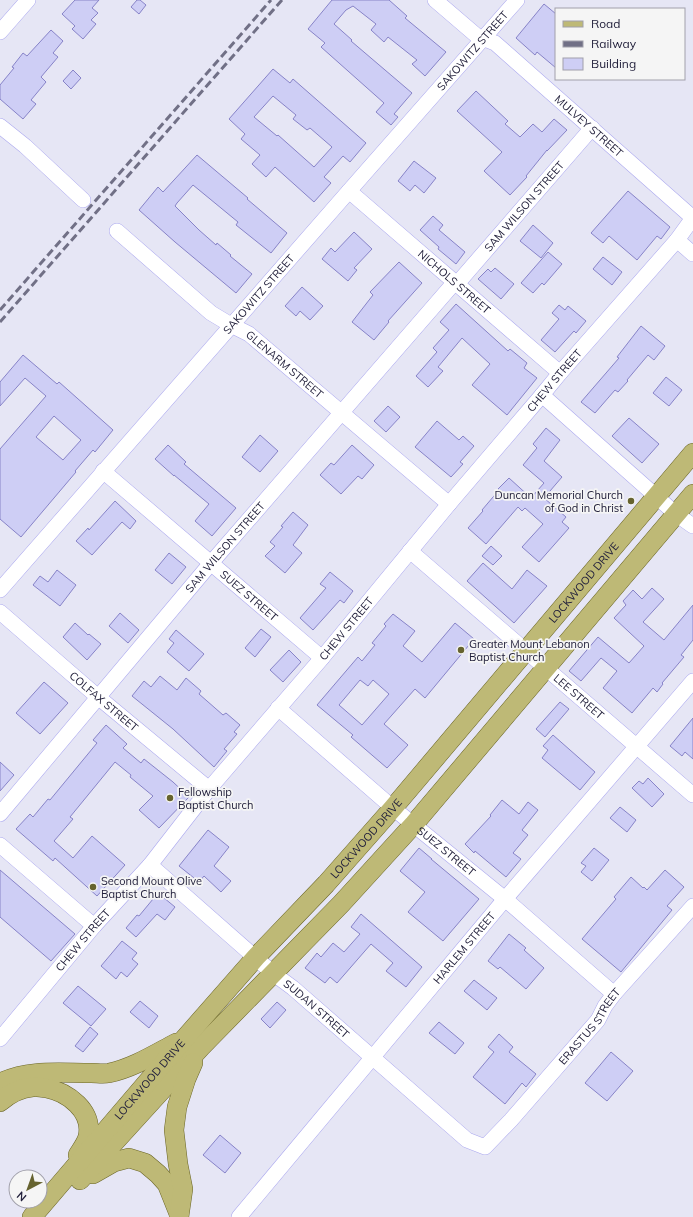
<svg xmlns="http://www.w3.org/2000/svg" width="693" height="1217" font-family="Mulish,sans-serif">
  <rect width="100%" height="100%" fill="#e6e6f5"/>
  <path fill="#cecef5" stroke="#8783c8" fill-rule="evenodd" d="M75,0H99L92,8L98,13L91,20L96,24L83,39L72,29L75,26L62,14Z
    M137,0H140L146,5L139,14L131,7Z
    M332,0H389L407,16L405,18L446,52L425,76L412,64L417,60L388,37L384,42L371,30L376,24L353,6L346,10L334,24L352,40L351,41L412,93L394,114L398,117L391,125L376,112L384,103L321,47L325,43L308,29Z
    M544,4L556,14V68L537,52L535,55L516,38Z
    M51,30L63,41L53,53L58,57L41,77L46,82L31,100L36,104L23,119L0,99V85L14,68L12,67L23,53L27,56Z
    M273,69L290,83L293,79L366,143L350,162L343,156L324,177L331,183L314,202L275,167L266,177L252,164L260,155L241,139L245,134L229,119ZM273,96L296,115L293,119L307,130L310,128L332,147L314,167L278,135L277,136L254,117Z
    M73,70L81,78L71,89L63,81Z
    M476,91L508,121L505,124L520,137L533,124L542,132L554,119L567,130L547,151V150L526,176L527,177L510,195L484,171L502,152L457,111Z
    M197,155L248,198L247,199L287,233L271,253L236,225L238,222L193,185L177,203L175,206L199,230L216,245L217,243L231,255L230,256L252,274L236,293L175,242L139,210L158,187L163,192Z
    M414,161L436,178L424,193L415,185L410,191L398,181Z
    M628,191L670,227L661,239L657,236L637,260L609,236L603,243L591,233Z
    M433,216L443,225L439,230L465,252L456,264L438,249L439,247L420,230Z
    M533,225L553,243L541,258L520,241Z
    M354,232L372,249L354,268L357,270L348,281L322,259L331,248L335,252Z
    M548,252L562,264L544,285L542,283L533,293L521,283Z
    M603,257L622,272L612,285L593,269Z
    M399,262L422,283L388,321L389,322L374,340L352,322L373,295L370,292Z
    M495,268L514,284L501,299L478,279L488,269L491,272Z
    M302,287L323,306L310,320L300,311L296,316L285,306Z
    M456,304L508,351L510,349L527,363L524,368L537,378L507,415L472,385L490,364L462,338L438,367L443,371L428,387L416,376L437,352L433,348L449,330L440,322Z
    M559,305L565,310L568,306L586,321L576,333L574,331L555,352L541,340L559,319L552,313Z
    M641,326L665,346L654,360L648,355L627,380L628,381L618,392L615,390L595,413L581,402L619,358L617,357Z
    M23,355L57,384L59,382L113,430L95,452L93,450L75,471L76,472L21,537L0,519V449L46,396L25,378L0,406V382ZM54,416L81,440L63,460L36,437Z
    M666,377L682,390L669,406L653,393Z
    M388,406L400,417L386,432L374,421Z
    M629,418L659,444L642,463L612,436Z
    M437,421L459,440L463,436L474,446L460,462L463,464L451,477L415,447Z
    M546,428L560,440L544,461L562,477L544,498L566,517L562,522L569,528L539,562L522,547L543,524L525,508L522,511L518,507L486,544L468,528L483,511L482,510L499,490L498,489L509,478L531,498L544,483L523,465L537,448L533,444Z
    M260,435L278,451L260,472L242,457Z
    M168,445L186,462L184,464L236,508L212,536L195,521L209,504L174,475V476L155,459Z
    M352,445L374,465L362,479L358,476L341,494L320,475L331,463L334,465Z
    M115,501L136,521L130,529L122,522L92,555L76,541L88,528L89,530Z
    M293,512L308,525L293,545L302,553L285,573L265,556L275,546L270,542L283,527L281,526Z
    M491,546L502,556L493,565L482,556Z
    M169,553L186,567L172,584L155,570Z
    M483,563L512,589L527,570L547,586L514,623L467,581Z
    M57,570L76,585L60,606L33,585L40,576L48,582Z
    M330,572L353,591L344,603L340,600L313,630L300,618L326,588L320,584Z
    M652,588L664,599L643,622L664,640L693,605V640L681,655L684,657L662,683L663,684L657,692L653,688L632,713L603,688L617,671L601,658L581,681L569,671L598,637L629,663L644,646L614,618L626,605L623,601L633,590L642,599Z
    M120,613L139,630L128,643L109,626Z
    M393,614L415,631L403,646L422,662L455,623L474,639L425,698L415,689L384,724L408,745L387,768L351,737L353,735L317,705L358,657L362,661L375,645L372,643L386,626L384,624ZM360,680L368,686L373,680L389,694L362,725L339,705Z
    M75,623L88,635L89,634L101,644L87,660L63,637Z
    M261,629L271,637L255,657L245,648Z
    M176,630L204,654L189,671L167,652L174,643L169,639Z
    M289,650L301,662L283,682L270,670Z
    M160,676L177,690L186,678L201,691L199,694L223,715L226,713L240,725L234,732L237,734L224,749L227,751L214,767L173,729L132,696L144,681L151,687Z
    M44,682L68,703L40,734L16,713Z
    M560,702L569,709L545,737L536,729Z
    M693,718V759L685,752L682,756L670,746Z
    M106,725L127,744L123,748L141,763L144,759L173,782L189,797L159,828L139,810L153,796L130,777L131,775L115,762L70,817L73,819L54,841L73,858L92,836L125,865L97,896L55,858L53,861L16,829L30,814L33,817L48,799L50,800L97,743L93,740Z
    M553,735L595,772L580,790L542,758L548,750L543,746Z
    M0,762L14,775L0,791Z
    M648,778L664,794L652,807L632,788L639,781L643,784Z
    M502,800L519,814L528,802L538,810L522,830L528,835L513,853L521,859L506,877L475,851L474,853L465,844L491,816L490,815Z
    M620,807L636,820L627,832L610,818Z
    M208,830L229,847L214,866L231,881L221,892L204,876L199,882L179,866Z
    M419,848L432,859H431L479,899L443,941L408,912L425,892L400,871Z
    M594,848L609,860L592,881L581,872L586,866L581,863Z
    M0,870L75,934L51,961L0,917Z
    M665,870L684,887L667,906L672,910L621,972L582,939L616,899L614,897L631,877L643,888L644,887L647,890Z
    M158,893L175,907L165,920L157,914L136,937L126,928L137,915L139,916Z
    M361,914L422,967L406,987L386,971L393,963L371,944L337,983L330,977L325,983L305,968L317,953L321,957L333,943L344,952L360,934L351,927Z
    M509,934L526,948L524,950L544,968L526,989L500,967L498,969L488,961Z
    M122,941L137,953L132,959L138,964L127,977L121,972L116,979L101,966Z
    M474,980L497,998L487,1010L464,991Z
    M78,986L106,1009L91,1026L63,1003Z
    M140,1001L158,1016L149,1028L130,1012Z
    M277,1002L286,1010L270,1028L261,1019Z
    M439,1022L464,1043L455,1054L429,1033Z
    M90,1027L98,1034L83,1052L75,1046Z
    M499,1034L513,1047L509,1052L536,1074L526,1087L522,1083L505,1104L473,1077L494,1052L488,1047Z
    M611,1052L633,1071L607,1101L585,1083Z
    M220,1135L241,1153L225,1173L203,1155Z"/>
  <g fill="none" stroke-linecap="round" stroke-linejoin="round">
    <g stroke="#aba8ef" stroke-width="16">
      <g id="minor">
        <path id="s1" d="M435,0L477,36L495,43L693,218"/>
        <path d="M0,32L28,0"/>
        <path d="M0,126L25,146L83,200"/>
        <path id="s2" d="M349,191L560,373"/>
        <path id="s3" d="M117,231L211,313L231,325L249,334L449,504"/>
        <path d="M677,240L693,254"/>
        <path id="s4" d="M456,285L592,128"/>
        <path d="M542,395L676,514L693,526"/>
        <path id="s5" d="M103,471L322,658"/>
        <path id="s6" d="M410,551L693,795"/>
        <path id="s7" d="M0,590L349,191L517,0"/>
        <path id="s8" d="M0,612L98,697L209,789"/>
        <path id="s9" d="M278,708L393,808L505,899L614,994"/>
        <path id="s10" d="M0,814L211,563L454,283"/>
        <path d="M0,845L94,926"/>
        <path id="s11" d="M150,865L274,974L293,988L467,1140L485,1147L511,1120L598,1020L605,1006L614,994L693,906"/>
        <path id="s12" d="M0,1039L94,926L150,865L209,789L322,658L449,504L542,395L560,373L677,240L693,218"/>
        <path id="s13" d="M239,1217L505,899L693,681"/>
      </g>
    </g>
    <g stroke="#6b6627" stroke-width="20">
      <g id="major">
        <path d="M0,1083C28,1069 60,1073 91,1073C97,1073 103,1074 109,1073C133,1068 155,1054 176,1043"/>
        <path d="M0,1102C9,1094 21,1088 33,1087C37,1086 42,1088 46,1088C68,1092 93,1111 88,1136C87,1142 81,1150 78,1155"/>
        <path d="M93,1174L114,1162L129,1158L145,1163L158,1174L167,1184L179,1214"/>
        <path d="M80,1180L201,1047L341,904L414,824L693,494"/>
        <path id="s14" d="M32,1217L185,1038L256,957L326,884L393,808L693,453"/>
        <path d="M179,1217L183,1189L178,1164L174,1130L177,1107L186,1079L193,1063"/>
      </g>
    </g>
    <use href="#minor" stroke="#fff" stroke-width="15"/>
    <use href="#major" stroke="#beb976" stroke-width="19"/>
    <path stroke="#717086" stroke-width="3" stroke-dasharray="8 4" stroke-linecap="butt" d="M0,310L271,0
      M0,322L282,0"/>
  </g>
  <g fill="#66632f" stroke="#f5f5f5" stroke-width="1.5">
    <circle cx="631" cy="501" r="4"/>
    <circle cx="461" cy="650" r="4"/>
    <circle cx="170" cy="798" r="4"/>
    <circle cx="93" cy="887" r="4"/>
  </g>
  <g text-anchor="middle" stroke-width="3.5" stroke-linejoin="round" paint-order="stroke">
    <g font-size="11" fill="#23213c" stroke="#f5f5f5">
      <text dy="4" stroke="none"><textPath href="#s7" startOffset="717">SAKOWITZ STREET</textPath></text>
      <text dy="4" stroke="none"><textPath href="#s1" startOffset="200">MULVEY STREET</textPath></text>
      <text dy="4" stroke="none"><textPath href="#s4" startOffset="104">SAM WILSON STREET</textPath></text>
      <text dy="4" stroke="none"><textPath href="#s2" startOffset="139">NICHOLS STREET</textPath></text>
      <text dy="4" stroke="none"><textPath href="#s7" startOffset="393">SAKOWITZ STREET</textPath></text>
      <text dy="4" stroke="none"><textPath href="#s3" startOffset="215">GLENARM STREET</textPath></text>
      <text dy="4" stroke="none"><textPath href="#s12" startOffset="861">CHEW STREET</textPath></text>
      <text dy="4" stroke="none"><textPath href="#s10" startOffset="349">SAM WILSON STREET</textPath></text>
      <text dy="4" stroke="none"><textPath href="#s14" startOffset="841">LOCKWOOD DRIVE</textPath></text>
      <text dy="4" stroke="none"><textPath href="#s5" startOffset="192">SUEZ STREET</textPath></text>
      <text dy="4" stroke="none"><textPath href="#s12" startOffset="537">CHEW STREET</textPath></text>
      <text dy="4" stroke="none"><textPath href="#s6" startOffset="223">LEE STREET</textPath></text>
      <text dy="4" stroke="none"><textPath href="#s8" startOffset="137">COLFAX STREET</textPath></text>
      <text dy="4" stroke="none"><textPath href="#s14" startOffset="505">LOCKWOOD DRIVE</textPath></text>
      <text dy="4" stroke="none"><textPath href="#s9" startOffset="221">SUEZ STREET</textPath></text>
      <text dy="4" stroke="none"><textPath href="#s12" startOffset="129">CHEW STREET</textPath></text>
      <text dy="4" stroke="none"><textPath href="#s13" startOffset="351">HARLEM STREET</textPath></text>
      <text dy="4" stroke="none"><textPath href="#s11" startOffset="220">SUDAN STREET</textPath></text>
      <text dy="4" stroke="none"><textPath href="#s11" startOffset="599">ERASTUS STREET</textPath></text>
      <text dy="4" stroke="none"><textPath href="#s14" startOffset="181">LOCKWOOD DRIVE</textPath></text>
    </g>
    <g font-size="11" fill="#23213c" stroke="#f5f5f5" text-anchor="start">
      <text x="623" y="499" text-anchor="end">Duncan Memorial Church<tspan x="623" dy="13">of God in Christ</tspan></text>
      <text x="469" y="648">Greater Mount Lebanon<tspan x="469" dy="13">Baptist Church</tspan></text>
      <text x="178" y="796">Fellowship<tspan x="178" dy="13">Baptist Church</tspan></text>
      <text x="101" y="885">Second Mount Olive<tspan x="101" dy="13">Baptist Church</tspan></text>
    </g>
  </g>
  <rect x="555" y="8" width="130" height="72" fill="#f5f5f5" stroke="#a1a0ab"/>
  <rect x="563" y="21" width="20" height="6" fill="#beb976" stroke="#a1a0ab"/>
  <text x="591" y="28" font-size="12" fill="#23213c">Road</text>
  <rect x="563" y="41" width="20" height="6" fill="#717086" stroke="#a1a0ab"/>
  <text x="591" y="48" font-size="12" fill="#23213c">Railway</text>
  <rect x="563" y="58" width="20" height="12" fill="#cecef5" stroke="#a1a0ab"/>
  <text x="591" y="68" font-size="12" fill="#23213c">Building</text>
  <g transform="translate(28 1189) rotate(221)"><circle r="19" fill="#f5f5f5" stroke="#a1a0ab"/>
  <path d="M0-3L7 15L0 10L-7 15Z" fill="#66632f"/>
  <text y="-6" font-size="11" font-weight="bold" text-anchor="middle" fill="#23213c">N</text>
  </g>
</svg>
